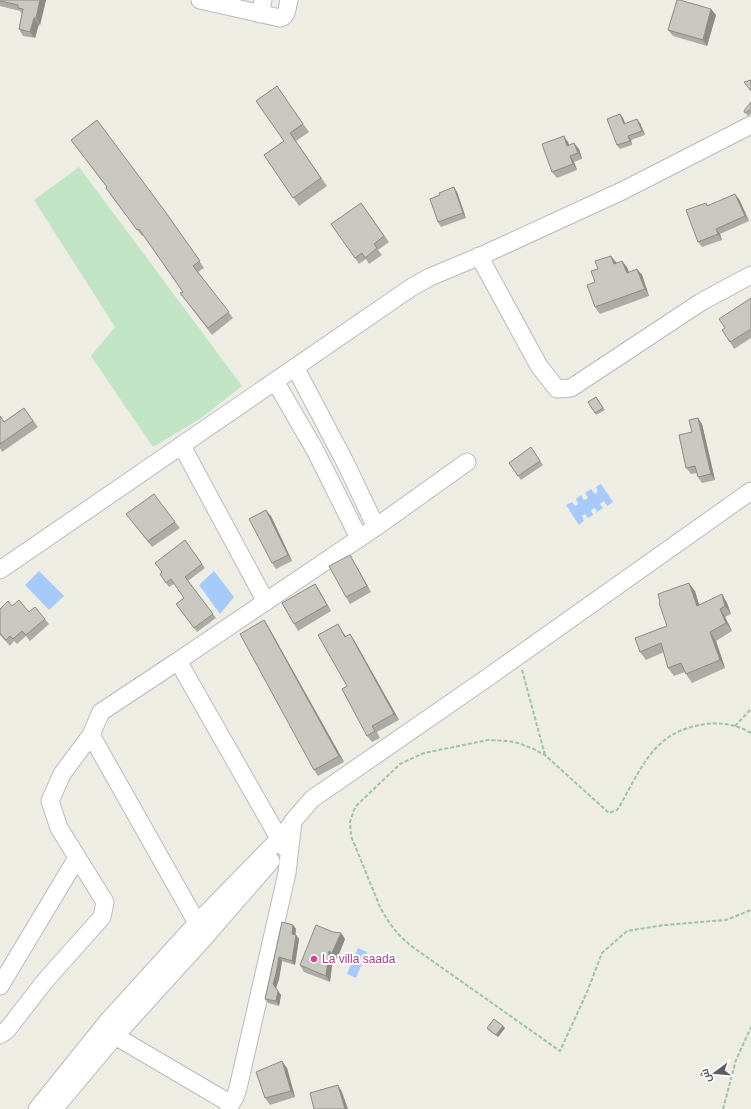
<svg xmlns="http://www.w3.org/2000/svg" width="751" height="1109" font-family="Arial,Cairo,sans-serif">
  <rect width="100%" height="100%" fill="#edede3"/>
  <path fill="#c1e4c5" d="M79,167L242,386L201,418L153,447L91,356L115,327L34,200Z"/>
  <path fill="#a6cbfb" d="M601,484L613,502L607,506L604,501L600,504L603,508L597,512L595,508L591,510L593,515L588,518L585,514L582,516L584,521L579,525L566,505L572,502L575,506L578,504L576,499L581,495L584,500L588,498L585,493L591,489L595,494L598,492L596,487Z
    M39,571L64,596L49,610L25,585Z
    M214,571L234,597L220,614L199,585Z
    M358,948L367,952L356,978L347,974Z"/>
  <g fill="none" stroke-linecap="round" stroke-linejoin="round">
    <g stroke="#b8babf" stroke-width="19">
      <path id="minor" d="M200,0L280,18C288,16 287,7 289,0
        M260,14L263,0
        M479,256L539,366L557,389L571,388L701,302L751,275
        M295,367L346,464L376,527
        M275,381L315,450L359,538
        M182,446L266,602
        M0,570L412,287L430,277L485,254L622,191L751,125
        M178,661L376,527L467,462
        M91,735L101,712L178,661L284,847
        M0,986L77,858
        M105,1030L231,1104
        M0,1035L7,1030L45,981L102,917L105,902L59,828L50,801L62,774L91,735L205,937
        M37,1109L107,1022L197,923L280,838L293,822
        M54,1109L116,1035L205,937L271,861
        M228,1109L235,1097L238,1088L287,873L293,821L312,799L487,678L751,491"/>
    </g>
    <path stroke="#9bc4ac" stroke-width="2" stroke-dasharray="4 2" stroke-linecap="butt" d="M522,670L545,755
      M735,726L751,709
      M751,733C738,725 722,722 707,724C654,730 643,766 619,807L617,810L609,813L546,756L534,749L518,743L508,741L488,740L424,753L400,764L357,805L354,810L350,822L351,836L380,907C389,924 399,937 414,948L560,1051L587,992L602,953L627,931L664,925L726,920L751,910
      M723,1109L736,1060L751,1027"/>
    <use href="#minor" stroke="#fff" stroke-width="17"/>
  </g>
  <path fill="#acaba5" d="M0,0H46L40,25L39,24L35,38L23,36L19,29L22,14L20,11L0,6Z
    M711,9L716,15L707,46L673,36L668,30Z
    M277,86L309,132L296,141L327,186L299,206L264,155L284,141Z
    M751,102V114L748,116L744,111Z
    M620,114L623,118L625,124L637,119L640,123L645,135L631,140L632,145L620,149L617,145Z
    M71,140L164,210L204,268L198,272L233,318L212,335L180,293L183,292L143,235L142,236L110,194L107,187Z
    M568,142L569,145L579,149L582,159L574,162L577,170L557,178L552,172Z
    M457,192L466,218L441,227L438,222Z
    M739,199L749,221L720,234L722,240L702,247L698,242L706,203L708,206Z
    M361,203L389,242L378,250L382,255L369,264L366,259L359,264L331,224Z
    M616,262V263L627,267L629,272L637,269L642,275L649,296L600,314L595,307V282Z
    M751,298V338L734,349L730,342L725,328Z
    M596,397L605,410L596,415L588,402Z
    M24,408L38,427L2,452L0,448V416L4,422Z
    M702,424L715,480L702,483L698,477L697,473L691,474L686,468Z
    M531,447L543,465L521,480L509,463Z
    M126,514L175,522L180,528L152,547Z
    M271,516L292,561L276,569L272,563Z
    M185,540L205,568L188,581L216,618L197,632L176,604L184,598L174,584L169,587L160,574L162,573Z
    M350,555L354,562L371,592L350,604L346,597Z
    M315,584L319,590L331,611L298,631L294,624Z
    M695,591L699,605L722,594L727,603L731,614L725,617L732,631L716,641L725,668L692,683L686,674L685,672L674,676L668,668L664,652L646,660L640,652L667,626Z
    M12,606L45,619L49,624L30,641L26,636L17,644L14,641L10,646L0,635V609Z
    M264,620L268,626L344,762L318,776L314,770Z
    M338,624L346,637L354,640L399,720L377,732L380,738L372,742L367,736L347,686Z
    M282,922L293,925L296,929L295,935L299,939L295,965L282,961L279,979L276,988L281,995L279,1006L268,1003L265,999Z
    M333,932L341,933L345,939L337,959L333,957L330,982L304,972L300,965Z
    M487,1028H505L498,1037L488,1030Z
    M287,1068L295,1097L270,1105L265,1098Z"/>
  <path fill="#8c8b86" d="M40,0H46L40,25L36,18Z
    M711,9L716,15L707,46L703,40Z
    M34,18L39,24L35,38L30,32Z
    M620,114L623,118L627,128L624,124Z
    M637,119L640,123L645,135L642,131Z
    M564,136L568,142L572,152L567,146Z
    M628,136L631,140L632,145L630,141Z
    M574,143L579,149L582,159L578,153Z
    M570,156L574,162L577,170L573,164Z
    M454,187L457,192L466,218L463,213Z
    M735,194L739,199L749,221L745,216Z
    M716,229L720,234L722,240L718,234Z
    M611,256L616,262L618,270L614,264Z
    M622,261L627,267L631,279L627,273Z
    M637,269L642,275L649,296L645,289Z
    M698,418L702,424L715,480L711,474Z
    M266,510L271,516L292,561L288,555Z
    M350,555L354,562L371,592L367,586Z
    M689,583L695,591L702,615L697,606Z
    M315,584L319,590L331,611L327,605Z
    M722,594L727,603L731,614L725,606Z
    M720,609L725,617L732,631L726,623Z
    M264,620L268,626L344,762L339,756Z
    M710,632L716,641L725,668L720,660Z
    M350,634L354,640L399,720L394,714Z
    M293,925L296,929L295,938L292,934Z
    M341,933L345,939L337,959L332,953Z
    M296,935L299,939L295,965L292,961Z
    M329,951L333,957L330,982L326,976Z
    M279,957L282,961L279,979L276,988L273,984Z
    M278,991L281,995L279,1006L276,1001Z
    M503,1026L505,1028L498,1037L496,1035Z
    M282,1061L287,1068L295,1097L291,1091Z
    M338,1085L342,1092L348,1109H345Z"/>
  <path fill="#c8c7c0" stroke="#8c8b86" d="M0,0H40L36,18H34L30,32L19,29L23,9L18,8V5L0,1Z
    M677,0H680L711,9L703,40L668,30Z
    M751,80V91L744,82Z
    M277,86L303,124L290,133L321,178L293,198L264,155L284,141L256,101Z
    M751,102V109L745,113L744,111Z
    M620,114L624,124L637,119L642,131L628,136L630,141L617,145L607,119Z
    M97,120L164,210L200,261L193,266L229,312L208,328L180,293L183,292L139,229L137,230L106,188L107,187L71,140Z
    M564,136L567,146L574,143L578,153L570,156L573,164L552,172L542,144Z
    M454,187L463,213L438,222L430,199L440,195L439,193Z
    M735,194L745,216L716,229L718,234L698,242L686,210L706,203L707,206Z
    M361,203L384,236L374,244L377,248L365,258L362,253L355,258L331,224Z
    M611,256L614,264L622,261L627,273L637,269L645,289L595,307L587,285L595,282L591,271L598,269L595,261Z
    M751,298V329L730,342L722,330L725,328L719,319Z
    M596,397L603,408L595,413L588,402Z
    M24,408L33,421L0,444V416L4,422Z
    M698,418L711,474L698,477L695,466L686,468L679,435L692,432L689,420Z
    M531,447L540,461L518,476L509,463Z
    M154,494L175,522L148,541L126,514Z
    M266,510L288,555L272,563L249,519Z
    M185,540L202,564L185,577L213,614L194,628L176,604L184,598L171,579L166,583L160,574L162,572L155,563Z
    M350,555L367,586L346,597L329,566Z
    M689,583L697,606L722,594L725,606L720,609L726,623L710,632L720,660L686,674L681,663L668,668L661,643L640,652L635,638L667,626L659,603L660,602L658,594Z
    M315,584L327,605L294,624L282,603Z
    M19,600L29,612L35,607L45,619L26,635L22,631L13,639L10,636L6,640L0,633V609L8,601L12,606Z
    M264,620L339,756L314,770L240,634Z
    M338,624L345,637L350,634L394,714L372,726L375,731L367,736L342,689L347,686L318,635Z
    M282,922L293,925L292,934L296,935L292,961L279,957L276,974L273,984L278,991L276,1001L265,999Z
    M316,925L333,932L341,933L332,953L329,951L326,976L300,965Z
    M494,1019L503,1026L496,1035L487,1028Z
    M282,1061L291,1091L265,1098L256,1072Z
    M338,1085L345,1109H314L310,1093Z"/>
  <circle fill="#d1479c" stroke="#fff" stroke-width="1.5" cx="314" cy="959" r="4"/>
  <g text-anchor="middle" stroke-width="4" stroke-linejoin="round" paint-order="stroke">
    <g font-size="12" fill="#b23c85" stroke="#fff" text-anchor="start">
      <text x="322" y="963">La villa saada</text>
    </g>
  </g>
  <g transform="translate(715 1073) rotate(254)" stroke="#ffffff" stroke-width="3" paint-order="stroke">
  <path d="M0-3L7 15L0 10L-7 15Z" fill="#5b5e63"/>
  <text y="-6" font-size="11" font-weight="bold" text-anchor="middle" fill="#5b5e63">ش</text>
  </g>
</svg>
